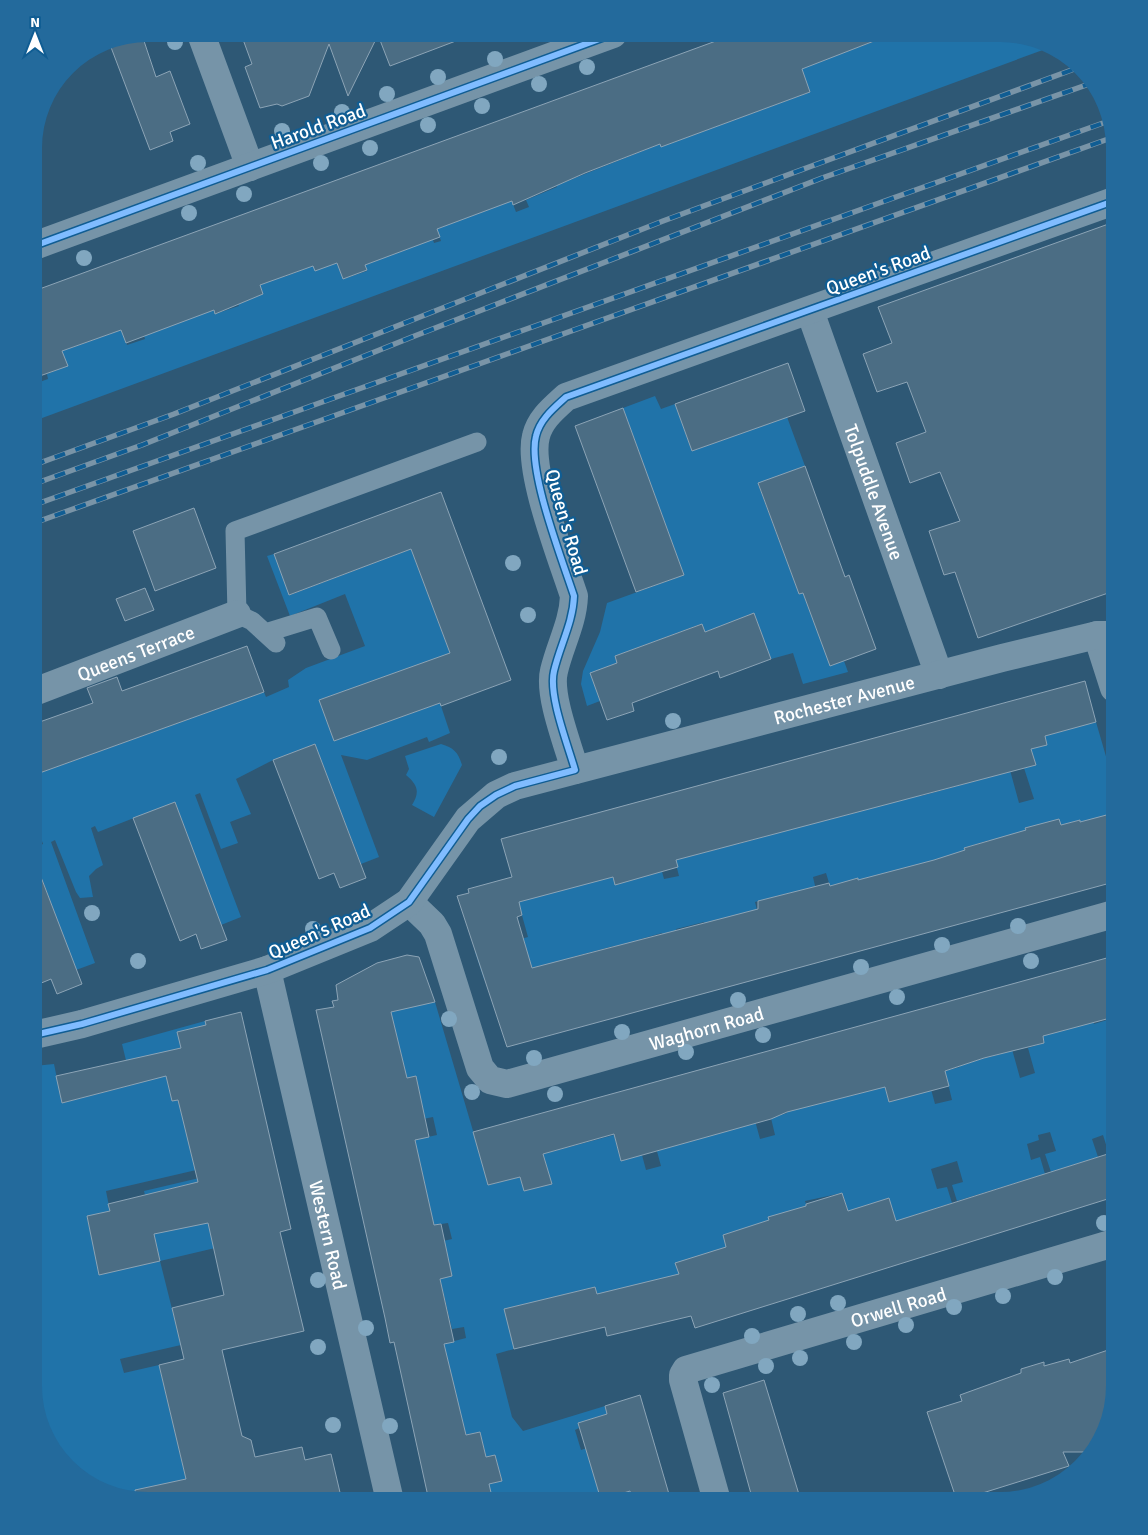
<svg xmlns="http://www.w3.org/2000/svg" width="1148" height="1535" font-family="Signika,sans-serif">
  <rect width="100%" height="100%" fill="#2e5875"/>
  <path fill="#2073a9" d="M895,34H1006L1051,47L34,421V384L48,379L47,374L67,366L52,324L71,348L121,330L127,345L145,339L143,332L199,270L215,314L239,306L238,304L263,294L255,271L284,277L310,267L298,234L337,263L343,279L367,271L365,265L430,231L434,243L441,241L432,215L502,176L516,212L529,207L526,200L557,187L541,145L560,184L660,144L661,147L810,92L799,63L853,49Z
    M655,396L661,409L675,404L692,451L787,417L805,466L758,484L799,594L803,593L830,665L844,661L848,672L803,684L793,653L771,659L754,613L705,632L701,624L615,656L617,663L591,673L600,701L587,706L581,684L583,671L600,632L607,603L684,575L623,408Z
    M411,549L451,656L430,663L428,661L319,700L334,741L440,703L450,733L429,742L427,737L367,760L341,755L379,857L361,864L315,744L273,760L236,779L251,814L230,822L238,843L221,849L200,793L195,795L241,917L221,925L175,802L98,832L95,826L91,828L103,865L96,869L89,876L93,897L80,898L76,892L55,840L51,842L95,963L76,970L34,857V848L43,844L34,817V775L264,692L266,697L289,687L288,680L306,668L365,646L345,594L290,616L267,556L274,554L290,595Z
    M1096,722L1114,784V813L1100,817L1102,825L1088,848L1080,820L1061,825L1054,856L990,840L964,848L972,879L859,885L858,879L830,886L826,873L813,877L816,890L789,893L755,902L760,922L750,911L737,915L739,924L708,936L704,922L676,929L683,958L666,945L662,933L641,939L649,969L614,946L573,957L577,971L533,970L530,961C514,965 501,974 484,979L475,952L528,937L513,883L600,880L613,877L615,884L660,864L664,879L679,876L667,829L691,856L722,848L714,819L730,814L738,844L767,836L819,790L828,820L858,812L864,778L872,808L903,800L912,765L921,796L993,776L1002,741L1019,803L1034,799L1024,768L1036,765L1031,749L1047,745L1045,736Z
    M441,744C454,748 458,752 462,765L434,817L412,805C420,792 418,785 406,775L409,769L405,756Z
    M435,1002L489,1185L520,1177L524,1191L552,1184L543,1154L614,1135L621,1160L642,1155L646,1170L661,1166L649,1122L748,1095L760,1139L775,1135L771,1118L787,1113L780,1086L834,1071L841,1098L873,1090L877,1059L889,1102L904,1097L920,1048L935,1104L952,1100L945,1071L960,1067L952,1039L970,1062L1001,1054L1005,1024L1020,1078L1035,1073L1028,1048L1044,1043L1037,1016L1088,1002L1094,1024L1114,1018V1152L1109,1154L1103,1135L1092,1139L1098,1157L1051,1172L1045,1154L1056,1151L1050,1132L1038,1135L1039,1140L1027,1144L1031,1160L1040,1157L1045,1174L957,1201L952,1185L963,1182L957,1161L931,1169L937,1189L947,1187L952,1203L912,1216L925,1257L913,1259L897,1225L889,1198L858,1208L866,1233L856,1236L842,1193L805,1201L820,1247L782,1260L764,1222L723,1235L735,1274L676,1263L691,1315L597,1294L595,1287L505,1309L514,1349L496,1354L512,1417L523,1431L605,1406L607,1414L578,1423L579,1428L575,1430L581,1450L587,1448L602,1500L630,1491L633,1501H466L491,1496L488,1484L502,1480L495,1455L486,1457L480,1432L459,1436L435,1346L466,1338L464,1327L452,1329L440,1279L452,1276L408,1249L452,1239L448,1223L434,1225L430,1207L401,1214L414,1140L437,1135L433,1117L413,1121L420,1097L416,1076L388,1082L402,1057L397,1037L384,1011Z
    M205,1021L206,1025L178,1032L181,1048L167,1080L172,1101L178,1100L182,1113L235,1161L106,1191L110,1211L87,1217L100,1274L160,1261L154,1234L193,1201L189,1184L145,1195L144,1191L212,1175L249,1240L160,1261L181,1345L120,1359L124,1373L159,1365L186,1479L151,1487L154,1501H149L92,1486L53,1450L34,1386V1066L54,1064L62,1103L132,1085L122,1044Z"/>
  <path fill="#4b6d84" stroke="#8ca4b6" d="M241,34H469V36L390,66L378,35L348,96L329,44L309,96L282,106L277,104L260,108L245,67L252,64Z
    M735,34H886L887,36L802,69L810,92L661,147L660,144L585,173L513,205L512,201L437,229L440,237L365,265L367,270L343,279L337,263L315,271L313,266L260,285L263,294L215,314L214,310L126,343L121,330L62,351L68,366L34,378V291Z
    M142,35L156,77L170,71L190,124L170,132L173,141L150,150L109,42Z
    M1114,222V591L978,638L955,572L944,575L929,531L960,521L940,472L910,483L896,443L926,432L907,382L877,392L863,354L892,343L878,307Z
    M788,363L805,411L692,451L675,404Z
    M623,408L684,575L636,592L575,426Z
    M805,466L845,577L849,575L876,649L830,666L803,593L799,594L758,483Z
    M441,492L511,680L441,706L440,703L334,741L319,700L450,653L411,549L289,595L274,554Z
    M194,508L216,568L155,591L133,531Z
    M145,588L154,610L125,621L116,599Z
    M754,613L771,659L720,678L718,671L632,703L634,711L607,720L590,673L617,663L615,656L702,624L705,632Z
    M247,646L264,692L34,775V724L93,703L87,688L117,677L122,691Z
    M1085,681L1096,722L1045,736L1047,745L1031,749L1036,765L676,860L678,867L615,885L613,877L519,902L522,915L517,917L532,968L758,909V901L829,883L830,886L858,878V880L934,860L965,850L964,848L1026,830L1025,828L1059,819L1061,825L1080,820V822L1114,813V882L507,1047L457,896L469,893L468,889L512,877L501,839Z
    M315,744L366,878L340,888L334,873L319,879L273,760Z
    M175,802L227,940L201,949L196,934L180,941L133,818Z
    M34,864H36L82,984L57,994L51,979L34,986Z
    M407,955L419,957L435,1002L391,1012L407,1078L416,1076L429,1137L415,1140L434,1225L441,1224L452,1276L440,1279L454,1342L444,1344L466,1435L480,1432L486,1457L495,1455L502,1481L489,1484L493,1501H429L394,1342L390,1343L385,1318L316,1010L334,1007L332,1001L338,1000L336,985L377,963Z
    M1114,956V1017L1043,1036L1044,1043L984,1058L945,1071L949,1086L889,1102L885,1087L787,1112L771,1119L621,1161L614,1134L543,1154L552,1184L524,1191L520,1177L488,1185L473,1132Z
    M241,1012L291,1229L280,1232L304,1331L222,1350L242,1436L251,1440L255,1457L302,1447L305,1460L331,1454L342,1501H149L136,1498L135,1490L186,1479L159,1365L184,1359L172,1308L224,1295L208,1223L154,1234L160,1261L99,1275L87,1216L110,1211L108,1204L198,1182L178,1100L172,1101L166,1076L62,1103L56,1076L181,1048L177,1032L206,1025L205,1021Z
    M1114,1152V1197L695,1328L691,1316L607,1336L605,1327L514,1349L504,1309L595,1287L597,1294L679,1274L675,1263L726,1247L723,1235L769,1220L768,1217L806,1206V1204L842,1193L848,1211L889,1198L896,1221Z
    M1114,1348V1386L1099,1443L1091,1452H1063L1069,1466L957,1501L927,1412L962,1401L960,1395L1021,1373V1369L1044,1362V1366L1069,1359L1070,1363Z
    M764,1380L801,1501H753L723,1393Z
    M640,1395L671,1501H633L630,1491L601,1500L578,1423L607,1414L605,1406Z"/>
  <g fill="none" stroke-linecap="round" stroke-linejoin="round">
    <path stroke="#7694a8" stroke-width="19" d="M265,633L317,617L331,650
      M276,643L252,621L237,614L235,531L477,442"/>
    <g stroke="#7694a8" stroke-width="28">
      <path d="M201,34L250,167"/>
      <path d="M34,246L613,34"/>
      <path id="s1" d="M810,311L939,675"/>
      <path d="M1097,635L1114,688"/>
      <path id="s2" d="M34,692L237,614"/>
      <path d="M575,770C568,745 548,695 554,671C560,645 573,623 574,596C562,559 527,470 536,436C540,419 554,408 566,397L1114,201"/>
      <path id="s3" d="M409,902L432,924L438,934L480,1068L490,1080L507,1084L1114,914"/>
      <path id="s4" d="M267,970L390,1501"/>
      <path id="s5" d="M34,1035L82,1024L267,970L370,928L409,902L468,819L496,795L515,786L1002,658L1097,635H1114"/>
      <path id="s6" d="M717,1501L683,1380V1375L686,1370L1114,1243"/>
    </g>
    <g stroke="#7994a7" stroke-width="5.5">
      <path id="rail" d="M34,465L174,414L663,221L1077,68
        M34,484L142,445L412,337L822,178L1092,83
        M34,505L1106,122
        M34,523L1111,138"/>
    </g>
    <use href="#rail" stroke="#105d93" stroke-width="4" stroke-dasharray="11" stroke-linecap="butt"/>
    <g stroke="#105d93" stroke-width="9">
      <path id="cycleway" d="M34,246L613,34
        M34,1035L82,1024L267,970L370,928L409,902L468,819L480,806L496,795L515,786L575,770C568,745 548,695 554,671C560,645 573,623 574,596C562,559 527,470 536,436C540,419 554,408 566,397L1114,201"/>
    </g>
    <use href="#cycleway" stroke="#80bcff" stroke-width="6"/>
  </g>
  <g fill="#81a7c0">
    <circle cx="175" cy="42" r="8"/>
    <circle cx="495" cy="59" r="8"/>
    <circle cx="587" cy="67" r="8"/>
    <circle cx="438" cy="77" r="8"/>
    <circle cx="539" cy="84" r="8"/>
    <circle cx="387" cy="94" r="8"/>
    <circle cx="482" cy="106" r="8"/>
    <circle cx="342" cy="112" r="8"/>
    <circle cx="428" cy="125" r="8"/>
    <circle cx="282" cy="131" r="8"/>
    <circle cx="370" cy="148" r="8"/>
    <circle cx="198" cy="163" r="8"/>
    <circle cx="321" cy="163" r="8"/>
    <circle cx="244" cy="194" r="8"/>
    <circle cx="189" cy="213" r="8"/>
    <circle cx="84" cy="258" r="8"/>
    <circle cx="513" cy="563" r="8"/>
    <circle cx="528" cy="615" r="8"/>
    <circle cx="673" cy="721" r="8"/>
    <circle cx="499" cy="757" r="8"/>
    <circle cx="92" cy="913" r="8"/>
    <circle cx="1018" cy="926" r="8"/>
    <circle cx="313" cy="929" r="8"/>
    <circle cx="942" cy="945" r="8"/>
    <circle cx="138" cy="961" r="8"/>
    <circle cx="1031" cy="961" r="8"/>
    <circle cx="861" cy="967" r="8"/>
    <circle cx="897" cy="997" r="8"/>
    <circle cx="738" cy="1000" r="8"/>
    <circle cx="449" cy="1019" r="8"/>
    <circle cx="622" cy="1032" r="8"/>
    <circle cx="763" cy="1035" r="8"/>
    <circle cx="686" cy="1052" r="8"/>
    <circle cx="534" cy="1058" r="8"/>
    <circle cx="472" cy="1092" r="8"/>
    <circle cx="555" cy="1094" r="8"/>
    <circle cx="1104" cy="1223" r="8"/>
    <circle cx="1055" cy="1277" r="8"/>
    <circle cx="318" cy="1280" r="8"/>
    <circle cx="1003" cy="1296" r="8"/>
    <circle cx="838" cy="1303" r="8"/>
    <circle cx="954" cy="1307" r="8"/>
    <circle cx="798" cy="1314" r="8"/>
    <circle cx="906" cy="1325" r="8"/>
    <circle cx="366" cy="1328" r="8"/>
    <circle cx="752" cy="1336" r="8"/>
    <circle cx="854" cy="1342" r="8"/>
    <circle cx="318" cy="1347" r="8"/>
    <circle cx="800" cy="1358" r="8"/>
    <circle cx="766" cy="1366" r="8"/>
    <circle cx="712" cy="1385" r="8"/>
    <circle cx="333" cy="1425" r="8"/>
    <circle cx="390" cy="1426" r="8"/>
  </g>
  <g text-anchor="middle" stroke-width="4.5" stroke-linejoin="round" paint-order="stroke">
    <g font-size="19" fill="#fff" stroke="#105d93">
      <text transform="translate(318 126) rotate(-20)" y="7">Harold Road</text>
      <text transform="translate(878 270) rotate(-20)" y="7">Queen's Road</text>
      <text dy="7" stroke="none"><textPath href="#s1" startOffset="192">Tolpuddle Avenue</textPath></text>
      <text transform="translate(567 522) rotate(74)" y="7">Queen's Road</text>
      <text dy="7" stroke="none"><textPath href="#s2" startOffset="109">Queens Terrace</textPath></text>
      <text dy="7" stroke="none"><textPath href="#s5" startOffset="900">Rochester Avenue</textPath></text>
      <text transform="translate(319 931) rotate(-24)" y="7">Queen's Road</text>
      <text dy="7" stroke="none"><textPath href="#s3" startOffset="424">Waghorn Road</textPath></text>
      <text dy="7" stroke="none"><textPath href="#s4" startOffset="272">Western Road</textPath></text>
      <text dy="7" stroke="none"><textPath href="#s6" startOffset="358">Orwell Road</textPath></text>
    </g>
  </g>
  <path d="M0 0H1148V1535H0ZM148 42H1000A106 106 0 0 1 1106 148V1386A106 106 0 0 1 1000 1492H148A106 106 0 0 1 42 1386V148A106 106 0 0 1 148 42Z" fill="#236a9c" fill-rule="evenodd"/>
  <g transform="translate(35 35)" stroke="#105d93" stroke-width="4" paint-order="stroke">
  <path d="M0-4L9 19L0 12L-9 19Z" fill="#ffffff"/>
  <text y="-8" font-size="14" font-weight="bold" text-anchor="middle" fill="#ffffff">N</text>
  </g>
</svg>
